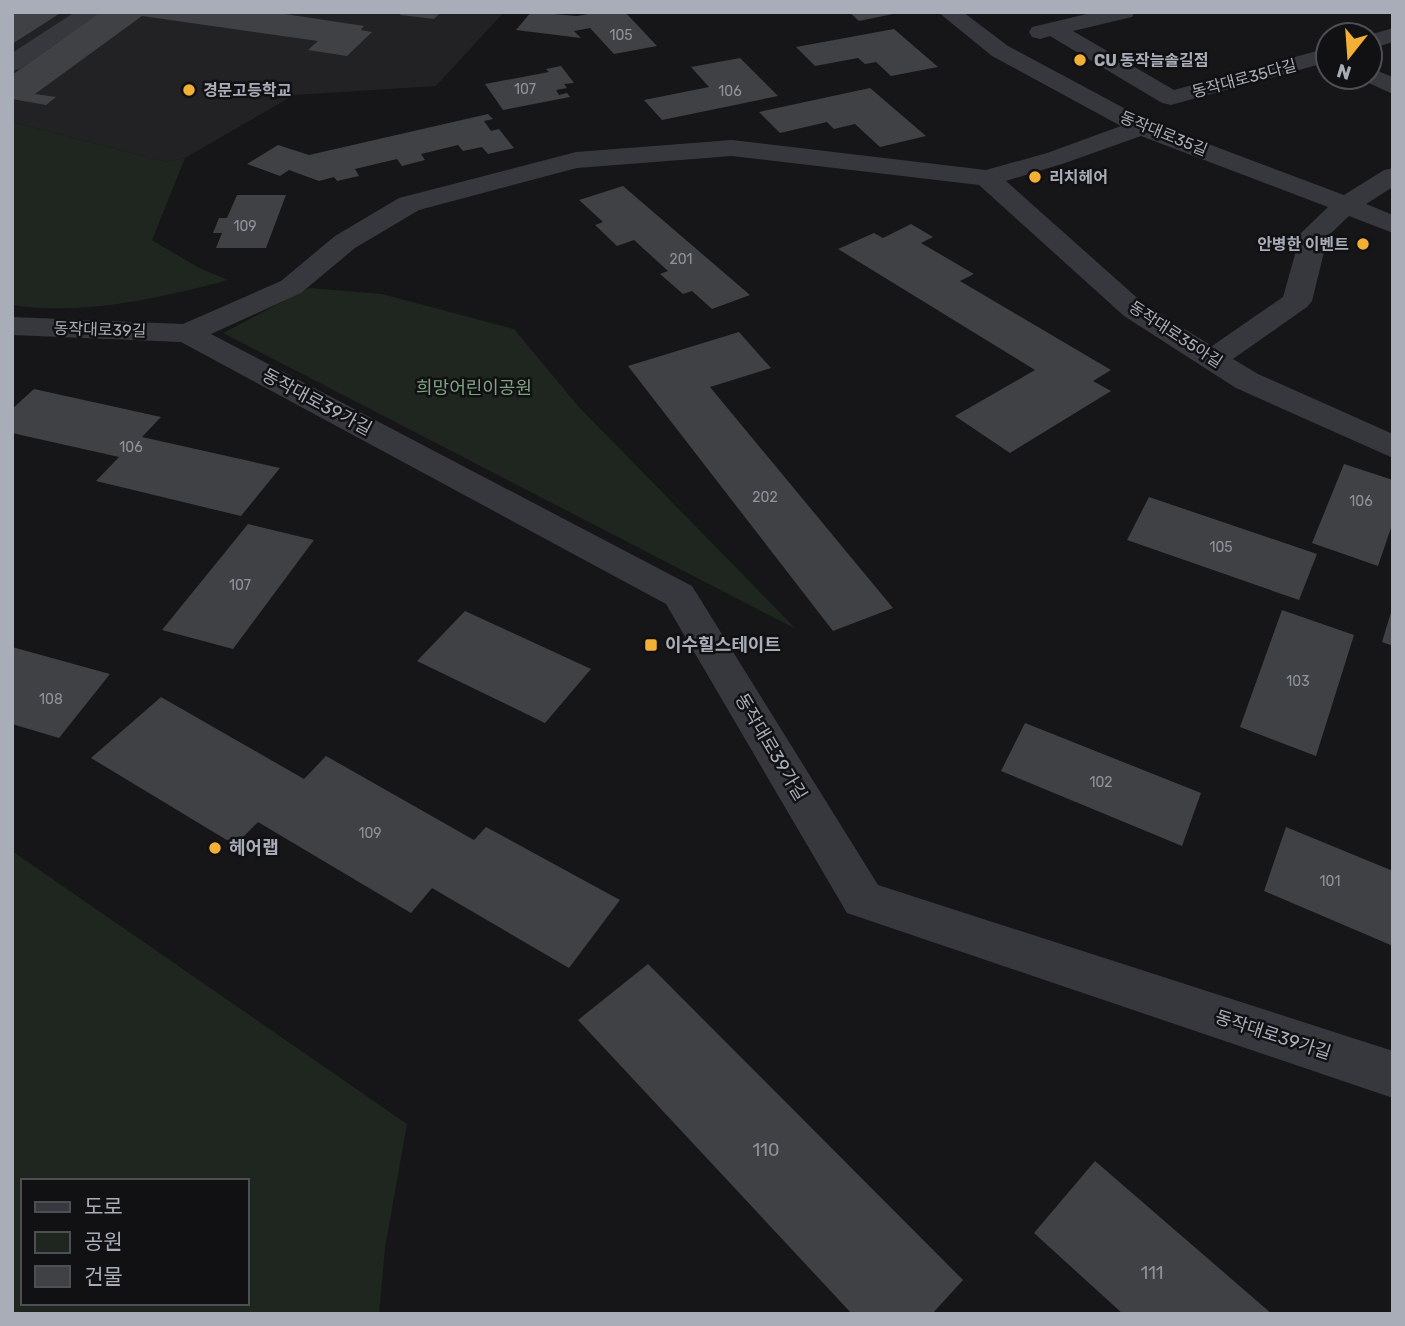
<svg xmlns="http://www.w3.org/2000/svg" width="1405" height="1326" font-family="Rubik,'Noto Sans KR',sans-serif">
  <rect width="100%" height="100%" fill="#161618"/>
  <path fill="#222225" d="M12,12H504L436,86L294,95L185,158L166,162L12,122Z"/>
  <path fill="#1e261f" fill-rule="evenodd" d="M12,122L166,162L185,158L152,240L199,268L228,280C161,298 81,316 12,305Z
    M309,288L382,294L514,329L578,406L796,629L223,333Z
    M12,851L407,1124L385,1248L379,1314H12ZM23,1181H247V1303H23Z"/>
  <path fill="#404145" d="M12,12H62L12,44Z
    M100,12H272L364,26L361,30L372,32L347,56L308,50L318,41L142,16L35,94L56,97L46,105L12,99V75Z
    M402,12H441L434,19L400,15Z
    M531,12L577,16L599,12H625L657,46L614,54L590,28L574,31L581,38L516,30Z
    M849,12H890L893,14L859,21Z
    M894,29L938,67L891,76L876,62L865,64L858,58L815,66L796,47Z
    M740,58L778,96L662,120L644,100L709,87L691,67Z
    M561,66L574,83L564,84L567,88L556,90L559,95L567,93L570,97L503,110L485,84L549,72L546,69Z
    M870,88L926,136L880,147L855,124L834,129L827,122L780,133L759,112Z
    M488,114L493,119L484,121L491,131L499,129L514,148L488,154L482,147L463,151L458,145L421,154L425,160L402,166L397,159L355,169L359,176L337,181L334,177L319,181L289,170L280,176L247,164L278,145L309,155Z
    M623,186L750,295L712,309L692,291L683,294L660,274L668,271L634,240L617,246L595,225L603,222L579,200Z
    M237,195H286L266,248H216L222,233H213L219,218H227Z
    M911,224L933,237L921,243L974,274L960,281L1111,370L1093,381L1111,391L1010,453L955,416L1035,370L838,249L874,233L883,238Z
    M739,332L771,368L710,387L893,608L833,631L628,366Z
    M34,389L161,417L142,437L280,468L241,516L96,481L119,457L12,433V409Z
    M1344,464L1393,480V522L1378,566L1312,543Z
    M1149,497L1317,554L1299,600L1127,540Z
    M248,524L314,540L233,649L162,630Z
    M1392,609H1393V646L1382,642Z
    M1282,610L1354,635L1316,756L1240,727Z
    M465,611L591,669L545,723L417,661Z
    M12,647L110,674L59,738L12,724Z
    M161,697L304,779L326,756L474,840L486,827L620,900L569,968L432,888L411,913L258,822L235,845L91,758Z
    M1025,723L1201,793L1182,846L1001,771Z
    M1286,827L1393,871V946L1264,891Z
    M648,964L963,1280L932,1314H852L578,1020Z
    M1095,1161L1272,1314H1123L1034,1233Z"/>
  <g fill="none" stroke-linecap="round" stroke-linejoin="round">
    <path fill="#37383d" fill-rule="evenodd" d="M75,12H101L20,69L12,71V53Z
      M938,12H963L1008,46L1150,122L1344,195L1384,170L1393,168V187L1366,204L1393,215V233L1349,216L1328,236L1312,301L1307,307L1233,359L1258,374L1393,434V458L1236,388L1124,316L979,185L732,156L577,168L419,210L355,248L301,293L211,334L692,586L878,885L1393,1051V1098L847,913L666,604L181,342L12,335V317L183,324L281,281L335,236L399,198L576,152L732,140L986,170L1047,153L1121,126L992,56ZM1141,136L1328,207L1301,233L1283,297L1212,346L1144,304L1006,181L1065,163Z
      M1095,12H1135L1132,17L1073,31L1174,90L1328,48V62L1171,105L1162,103L1050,36L1040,39L1032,37L1029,32L1032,27Z
      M1393,28V42L1370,49L1369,35Z
      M1370,68L1393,77V94L1362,80L1360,77H1370Z"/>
  </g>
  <g fill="#f2b134" stroke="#111113" stroke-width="2.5">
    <circle cx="1080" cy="60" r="7"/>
    <circle cx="189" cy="90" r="7"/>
    <circle cx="1035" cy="177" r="7"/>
    <circle cx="1363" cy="244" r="7"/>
    <rect x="644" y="638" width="14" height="14" rx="3.5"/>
    <circle cx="215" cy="848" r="7"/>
  </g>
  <g text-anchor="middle" stroke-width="5" stroke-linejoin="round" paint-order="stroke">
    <g font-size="14" fill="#8e929b">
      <text x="621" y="40">105</text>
      <text x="525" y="94">107</text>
      <text x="730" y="96">106</text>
      <text x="245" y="231">109</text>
      <text x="681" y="264">201</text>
      <text x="131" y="452">106</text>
      <text x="765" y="502">202</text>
      <text x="1361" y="506">106</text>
      <text x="1221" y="552">105</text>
      <text x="240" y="590">107</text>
      <text x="1298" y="686">103</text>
      <text x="51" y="704">108</text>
      <text x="1101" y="787">102</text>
      <text x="370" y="838">109</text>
      <text x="1330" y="886">101</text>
    </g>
    <g font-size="16" font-weight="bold" fill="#a8adb8" stroke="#111113" text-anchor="start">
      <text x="1094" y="66">CU 동작늘솔길점</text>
      <text x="203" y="96">경문고등학교</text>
      <text x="1049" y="183">리치헤어</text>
      <text x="1349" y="250" text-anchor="end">안병한 이벤트</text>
    </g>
    <g font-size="16" fill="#a8adb8" stroke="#111113">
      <text transform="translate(1244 78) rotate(-15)" y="6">동작대로35다길</text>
      <text transform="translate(1164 133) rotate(22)" y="6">동작대로35길</text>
      <text transform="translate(100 329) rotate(2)" y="6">동작대로39길</text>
      <text transform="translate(1176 334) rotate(33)" y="6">동작대로35아길</text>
    </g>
    <g font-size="18" fill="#7fa381" stroke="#111113">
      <text x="474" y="394">희망어린이공원</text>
    </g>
    <g font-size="18" fill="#a8adb8" stroke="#111113">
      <text transform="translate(317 402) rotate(28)" y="6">동작대로39가길</text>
      <text transform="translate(771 747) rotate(59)" y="6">동작대로39가길</text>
      <text transform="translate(1273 1035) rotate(18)" y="6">동작대로39가길</text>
    </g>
    <g font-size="18" font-weight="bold" fill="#a8adb8" stroke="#111113" text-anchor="start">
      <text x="665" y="651">이수힐스테이트</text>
      <text x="229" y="854">헤어랩</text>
    </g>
    <g font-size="18" fill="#8e929b">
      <text x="766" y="1156">110</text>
      <text x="1152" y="1279">111</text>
    </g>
  </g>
  <rect width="1405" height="1326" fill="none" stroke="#a8adb8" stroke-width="28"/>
  <rect x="21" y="1179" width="228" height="126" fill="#111113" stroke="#4d4f55" stroke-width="2"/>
  <rect x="35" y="1202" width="35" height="10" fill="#37383d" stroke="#4d4f55" stroke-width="2"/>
  <text x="84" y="1214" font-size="21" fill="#a8adb8">도로</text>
  <rect x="35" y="1232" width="35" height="21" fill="#1e261f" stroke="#4d4f55" stroke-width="2"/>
  <text x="84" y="1249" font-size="21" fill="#a8adb8">공원</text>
  <rect x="35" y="1266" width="35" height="21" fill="#404145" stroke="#4d4f55" stroke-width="2"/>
  <text x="84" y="1284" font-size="21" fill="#a8adb8">건물</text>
  <g transform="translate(1349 56) rotate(197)"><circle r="33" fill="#111113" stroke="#4d4f55" stroke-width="2"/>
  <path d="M0-5L12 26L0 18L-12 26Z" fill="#f2b134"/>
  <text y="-10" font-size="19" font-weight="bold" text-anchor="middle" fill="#a8adb8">N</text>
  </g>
</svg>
